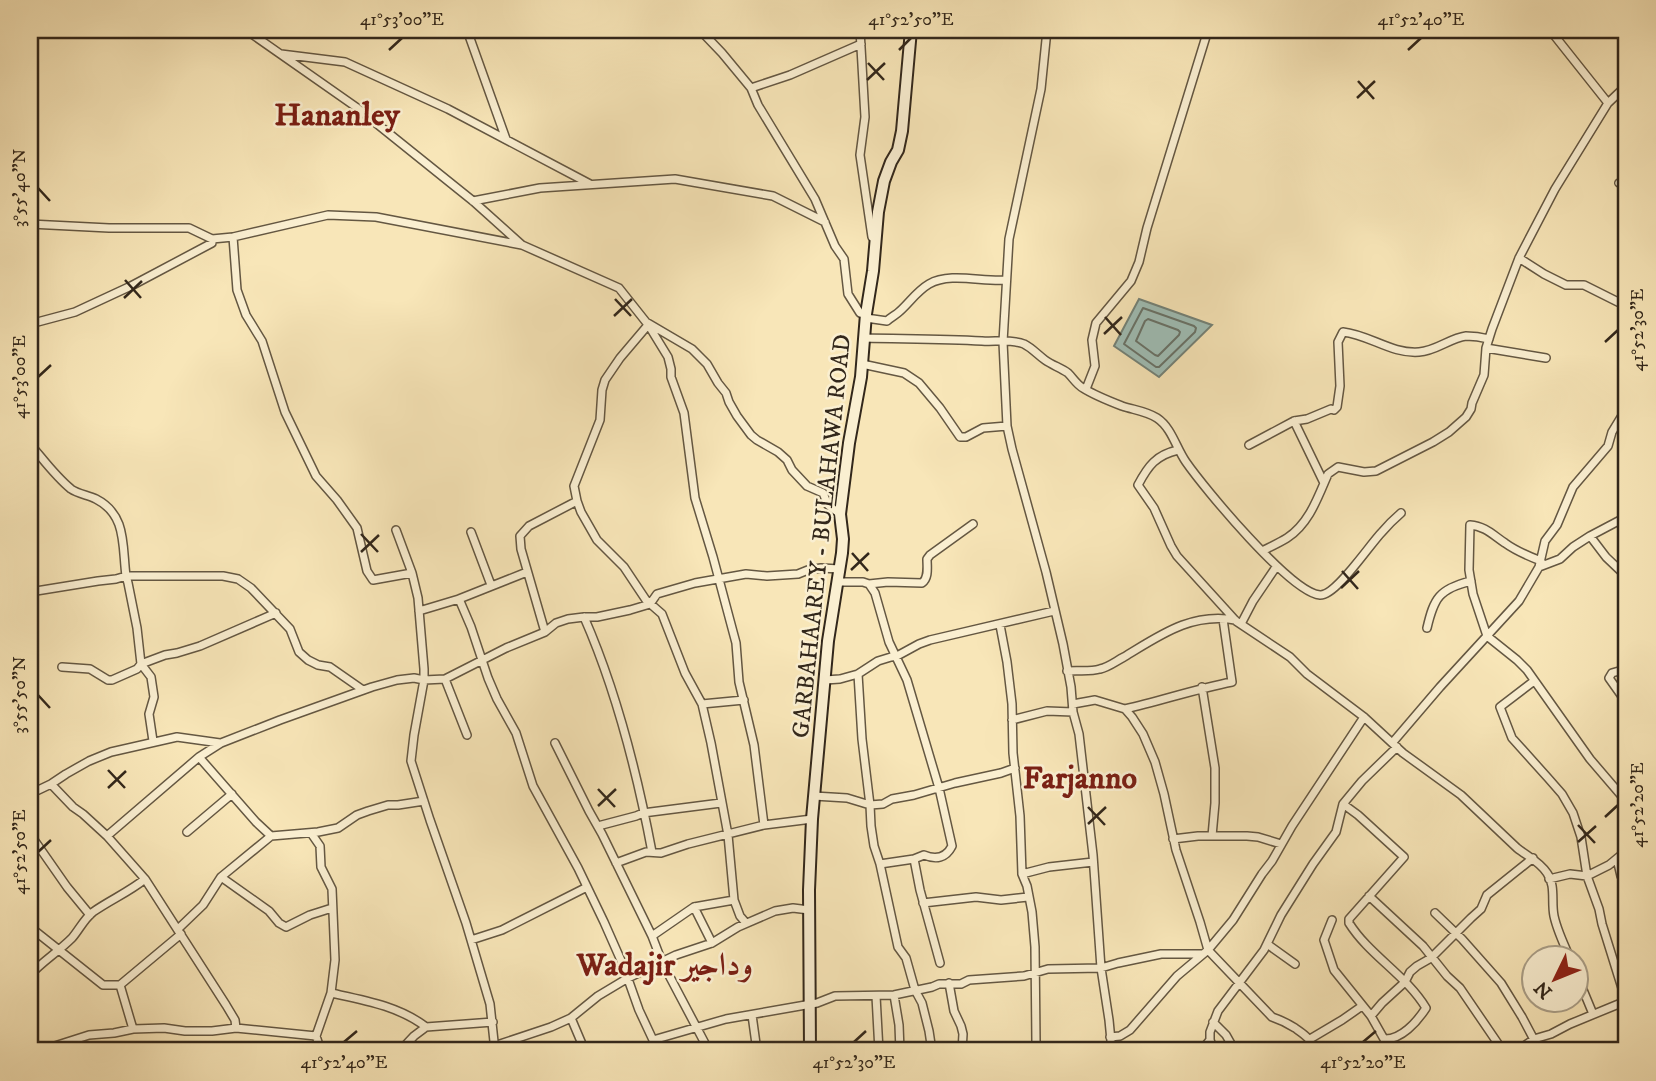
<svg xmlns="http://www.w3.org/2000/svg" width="1656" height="1081" font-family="'IM FELL DW Pica',Amiri,serif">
  <rect width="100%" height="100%" fill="#f8e6b8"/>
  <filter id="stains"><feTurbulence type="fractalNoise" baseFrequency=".00286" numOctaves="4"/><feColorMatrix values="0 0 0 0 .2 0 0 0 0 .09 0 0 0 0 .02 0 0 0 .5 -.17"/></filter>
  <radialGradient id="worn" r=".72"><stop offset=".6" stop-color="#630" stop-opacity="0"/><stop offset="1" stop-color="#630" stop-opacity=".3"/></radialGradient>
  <path fill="#9fbeb6" stroke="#738278" stroke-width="2" d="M1139,299L1212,325L1159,377L1114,346Z"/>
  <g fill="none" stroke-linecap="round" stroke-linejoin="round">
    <path stroke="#687268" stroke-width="2" d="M1143,308L1194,326L1196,328L1195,332L1159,367H1156L1124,344Z
      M1148,319L1178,330L1180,332L1179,335L1158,356L1155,355L1136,341L1145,321Z"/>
    <g stroke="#645742" stroke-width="10">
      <path id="street" d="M246,30L356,107L473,201L522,245
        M467,30L506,139
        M700,30L722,53L751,88L758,105L815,199L835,246L844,259L848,294L860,313L866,314
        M860,30L865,117L860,155L872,237
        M1047,30L1041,89L1009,239L1003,342L1007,426L1012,449L1046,572L1063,644L1071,687L1073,712L1079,734L1093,855L1101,968L1109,1020L1112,1051
        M1550,30L1608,103
        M281,54L345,62L448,109L590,184
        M751,88L790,75L861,44
        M1619,183L1626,187
        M473,201L540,188L675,179L773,196L825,222
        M30,224L109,228H189L212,239L233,237L328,215L376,217L522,245L619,288L646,322L692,349L707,364L718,383L726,393L729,402L737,416L751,435L757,440L778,452L787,460L792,470L807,486L823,493L828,505L840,514
        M233,237L237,290L246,315L262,341L285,412L316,476L337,500L357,528L367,571L373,580L412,573
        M1519,258L1544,274L1566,285H1584L1626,306
        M866,318L887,321C891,317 896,315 900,311C910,302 917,291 929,284C950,272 982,282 1006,280
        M30,324L75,312L131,286L212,243V239
        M648,325L620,358L605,380L602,390L600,420L574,486L577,501L581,512L597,540L624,567L646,600L662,614L685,673L702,704L711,743L728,835L734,900L740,916L746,923
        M649,326L668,357L671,369V377L684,413L695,498L713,557L736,643L739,682L754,745L764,825
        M865,338C904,339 943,339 982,341C994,342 1012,339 1024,344C1032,348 1038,355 1045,360C1052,365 1061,368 1068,373C1073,378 1077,385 1083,388C1094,395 1109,401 1122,406C1134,410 1146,411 1157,418C1172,428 1176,448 1186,462C1204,488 1291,593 1320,595C1336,596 1370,544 1382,532C1388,525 1394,519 1401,513
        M1486,348L1546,358
        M862,364L904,373L919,383L940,408L960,437H966L983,428L1007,426
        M1086,389L1095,366L1092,340L1096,323L1131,281L1139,262L1147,228L1208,30
        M1294,421L1324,483
        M30,444C43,459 55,476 71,489C78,494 88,495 96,499C127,515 122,545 126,576H223L238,579L251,588L290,629L299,652L308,660L318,665L330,667L363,690
        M1249,445L1294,421L1307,419L1331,409L1334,410L1337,407L1340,386L1338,342L1343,332C1370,335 1391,354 1419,352C1436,351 1450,338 1466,336C1474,336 1481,337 1489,339
        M1178,450C1156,455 1148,466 1138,485L1154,508L1171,546L1177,556L1236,621L1290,657L1307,674L1364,717L1403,753L1461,795L1517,848C1527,856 1539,861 1547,873C1556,886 1551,901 1554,916C1557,930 1564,945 1570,958
        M396,530L412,573L418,598L424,669V680L414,735L411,761L430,820L466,923L490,1004L495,1051
        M471,532L491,585
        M1590,536L1606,557L1626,576
        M1262,551C1270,547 1279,543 1287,538C1309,524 1318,497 1328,474L1338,467L1364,472L1376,471L1433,442L1449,432L1466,417L1471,409L1472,403L1484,375L1486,348L1492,329L1519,258L1555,189L1608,103L1626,86
        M1541,561C1528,556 1516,551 1505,543C1493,535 1485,526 1470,525L1469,570L1473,594L1487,636L1517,660L1527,670L1590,759L1626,801
        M1539,567L1560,559L1573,547L1590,536L1626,517
        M838,582H863L869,584L875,593L889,642L907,680L939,788L952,846C946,858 936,860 924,855L914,859L880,864
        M869,584L888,582L922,583C929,578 927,567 927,559L930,555L973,524
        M30,592L98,581L116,579L126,576L128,583L137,628L141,664L151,677L154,697L149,714L153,741
        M459,599L471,627L488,678L497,699L516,733L533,786L578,868L604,922L623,965L639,1010L653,1040L660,1051
        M419,611L459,599L527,572
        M584,617C617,692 637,772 652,852
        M1241,624L1253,601L1276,567
        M1000,625L1007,662L1012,704L1013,753L1020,816L1022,874L1027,886L1032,912L1035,947L1036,1042L1038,1051
        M1427,628C1434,598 1439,589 1471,581
        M545,632L521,549L520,536L529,526L577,501
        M62,667L90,669L108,680H112L137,669L141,664L165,655L177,653L200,646L276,613
        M1626,669L1612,673L1609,678L1626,702
        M1067,671C1078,670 1090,672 1100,669C1109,667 1116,661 1124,657C1159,636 1191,612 1235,620
        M858,674L862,739L870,805L883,804L892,799L914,795L955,783L1001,773L1015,768
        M445,679L467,735
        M825,680L840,679L858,674L878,661L891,657L897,656L919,644L930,640L1054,611
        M1534,681L1500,707L1512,738L1548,778L1562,794L1573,813L1581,837L1587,876L1599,909L1602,924L1626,1001
        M1202,687L1215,768V803L1212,836
        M702,704L744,700
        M1073,704L1095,700L1125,709L1132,717L1143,734L1155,762L1164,794L1176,850L1200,922L1208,950L1272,1017C1281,1020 1287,1023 1295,1028C1305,1035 1311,1038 1313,1051
        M1125,709C1161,701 1195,689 1232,682L1223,619
        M1012,720L1047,711L1073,712
        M1393,742L1440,687L1519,601L1539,567L1545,541L1557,525L1573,487L1608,446L1612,432L1626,409
        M555,743L589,811L602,834L652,936L662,962L709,1051
        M199,757L256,822L271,836L318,832L338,828L357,815L368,811L388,805H398L424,801
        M51,784L73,807L83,814L107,836L145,879L226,1005L235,1020L236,1028
        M30,794L51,784L66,774L89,761L111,752L177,737L220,743
        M814,796L847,798L870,805L871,826L874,846L880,864L898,947L906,958L915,990L922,1003L929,1031L932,1051
        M598,826L636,816L643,813L721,803
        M187,832L232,794
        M311,833L320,846L321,867L332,889L335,960L331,993L316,1036
        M30,834L67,887L90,915
        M107,836L199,757L221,743L280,720L372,687L397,680L414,678L424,680L445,679L506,648L545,632L556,623L568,619L584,617H597L630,610L650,604L657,594L695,583L746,574L767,576L798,574L808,570L821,568L840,569
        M1173,839L1198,836H1247L1258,837L1281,844
        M914,859L920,890L940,963
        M1617,859L1621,876L1626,886
        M616,863L646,852L661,853L688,844L764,825L812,819
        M1022,874L1049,867L1093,862
        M221,877L269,911L279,923L286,927L310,915L332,908
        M1549,879L1570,874L1587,876L1609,865L1626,851
        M1369,896L1423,946L1447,976L1460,988L1503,1051
        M923,903L976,897L1001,900L1028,897
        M694,907L712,943
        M1435,913L1462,939L1501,983L1522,1017L1540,1051
        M1332,920L1324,940L1334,970L1371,1016L1384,1039C1401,1040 1417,1022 1426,1008C1406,975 1369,955 1349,923V919L1404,857L1358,815L1343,804
        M30,927L103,985H120L133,1029
        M178,929L203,905L221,877L271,836
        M652,936L694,907L734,900
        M471,940L502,930L587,887
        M1267,944L1295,964
        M1576,973L1593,1014
        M30,975C43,961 58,952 72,938C79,930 84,919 93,912C110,900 129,892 145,879
        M949,983L954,1011L961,1026L963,1034L962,1051
        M120,985L181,934
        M331,993C363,1000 399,1006 426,1027
        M894,995L899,1025L900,1051
        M876,996L879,1051
        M752,1015L757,1051
        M1371,1016L1382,1003L1405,982L1410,972L1417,966L1431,958L1471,918L1481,909L1487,895L1533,858
        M571,1018L585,1051
        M1213,1022L1226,1035L1235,1051
        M1110,1037L1120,1036L1130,1030L1177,976L1208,950L1233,920L1262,874L1272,861L1292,826L1364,717
        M1310,1039L1342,1020L1362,1006
        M653,1040L726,1019L817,1003L835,996L894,995L932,987L939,984H961L969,980L1024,976L1048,969L1101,968L1118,963L1161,954H1202
        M494,1046L551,1027L571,1018L598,996L628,978L676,955L712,943L738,927L775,911L793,908L809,910
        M39,1051L89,1035L114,1033L133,1029L164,1028L185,1031H212L236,1028L316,1036L321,1051
        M400,1051L414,1036L426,1027L493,1022
        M1201,1051L1210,1040
        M1214,1051L1210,1040V1032L1218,1011L1264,950L1281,915L1313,864L1336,832L1343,804L1362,781L1397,747
        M1517,1051L1534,1039L1551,1034L1570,1024L1626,1001"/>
    </g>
    <g stroke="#32271b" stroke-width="14">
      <path id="secondary" d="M810,1051L809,890L812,819L828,641L842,553L843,539L840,514L849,443L861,377L866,314L873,271L878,212L884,181L891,162L898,150L902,131L911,30"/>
    </g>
    <use href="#street" stroke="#faefd1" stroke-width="7"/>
    <use href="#secondary" stroke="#faefd1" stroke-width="10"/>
  </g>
  <path fill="none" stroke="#32271b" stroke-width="2.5" d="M389,50L402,38M899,50L911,38M1408,50L1421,38M868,63L884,80M867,80L885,63M1358,81L1374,99M1357,98L1375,81M38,188L50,201M125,280L141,298M124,298L142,281M615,299L631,316M614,316L632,299M1105,317L1121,335M1104,334L1122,317M1605,342L1618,330M38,377L51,365M361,534L378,552M361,552L379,535M852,553L868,571M851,570L869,553M1342,571L1358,589M1341,588L1359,571M38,695L50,708M108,770L125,788M108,788L126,771M598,789L615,807M598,806L616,789M1088,807L1105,825M1605,817L1618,805M1088,824L1106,807M1578,825L1595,843M1578,842L1596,826M38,852L51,840M344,1042L357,1031M854,1042L866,1031M1363,1042L1376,1031"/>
  <g text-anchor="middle" stroke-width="5" stroke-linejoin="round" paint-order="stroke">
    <g font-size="24" fill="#32271b" stroke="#faefd1">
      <text transform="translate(821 536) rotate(-84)" y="8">GARBAHAAREY - BULAHAWA ROAD</text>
    </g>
    <g font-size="32" font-weight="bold" fill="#7a1f14" stroke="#faefd1">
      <text x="337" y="125">Hananley</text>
      <text x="1080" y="788">Farjanno</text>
      <text x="665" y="975">Wadajir وداجير</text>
    </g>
  </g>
  <rect width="1656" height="1081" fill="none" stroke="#f8e6b8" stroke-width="77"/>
  <g transform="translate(1555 979) rotate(227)"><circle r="33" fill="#faefd1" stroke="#aa9f88" stroke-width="2"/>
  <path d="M0-5L12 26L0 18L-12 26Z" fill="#8f2418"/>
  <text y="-10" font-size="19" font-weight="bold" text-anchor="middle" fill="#32271b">N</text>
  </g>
  <rect x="38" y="38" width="1580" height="1004" fill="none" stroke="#32271b" stroke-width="2.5"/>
  <g font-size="18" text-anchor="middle" fill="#32271b">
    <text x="402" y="25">41°53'00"E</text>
    <text x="911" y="25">41°52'50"E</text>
    <text x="1421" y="25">41°52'40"E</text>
    <text transform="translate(19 188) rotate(-90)" y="6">3°55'40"N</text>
    <text transform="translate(1637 330) rotate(-90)" y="6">41°52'30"E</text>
    <text transform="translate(19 377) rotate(-90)" y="6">41°53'00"E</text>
    <text transform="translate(19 695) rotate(-90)" y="6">3°55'50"N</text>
    <text transform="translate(1637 805) rotate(-90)" y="6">41°52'20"E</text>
    <text transform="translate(19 852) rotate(-90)" y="6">41°52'50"E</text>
    <text x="344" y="1068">41°52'40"E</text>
    <text x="854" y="1068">41°52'30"E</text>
    <text x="1363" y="1068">41°52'20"E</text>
  </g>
  <rect width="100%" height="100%" filter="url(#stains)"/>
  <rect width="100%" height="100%" fill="url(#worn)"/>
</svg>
